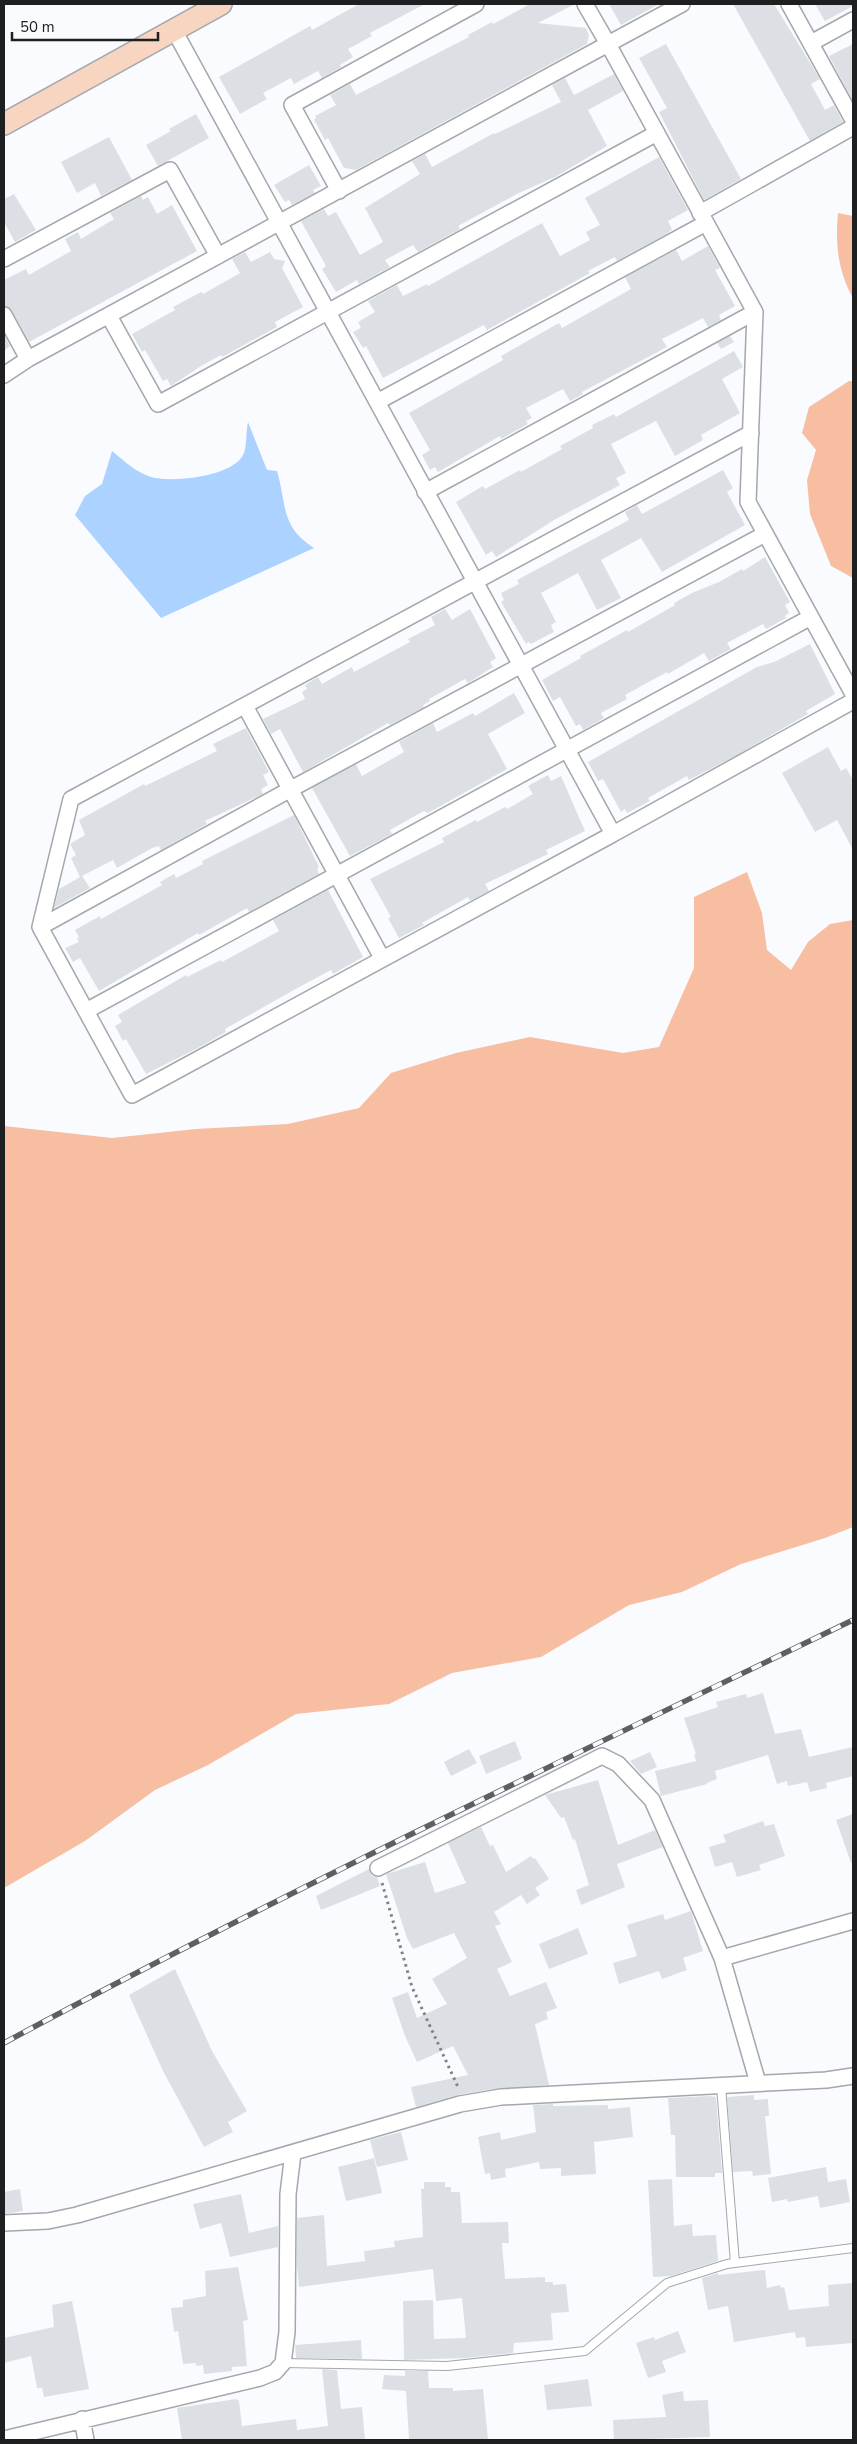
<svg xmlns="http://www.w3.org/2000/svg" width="857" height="2444" font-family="'Nunito Sans',sans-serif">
  <rect width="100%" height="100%" fill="#f9fbff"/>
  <path fill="#f7bea1" d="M838,213L853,216V298C838,271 835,244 838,213Z
    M849,381H853V578L831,566L810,514L807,480L816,450L802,433L809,407Z
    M747,872L762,913L767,950L791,970L808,942L830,924L853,920V1527L825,1538L741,1564L682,1592L629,1605L541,1657L452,1673L389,1704L296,1714L208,1765L155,1790L85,1841L4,1888V1126L112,1138L196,1129L288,1124L359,1108L391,1073L456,1053L530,1037L623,1053L659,1047L694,968V897Z"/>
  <path fill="#acd2ff" d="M248,422L267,470L277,471C287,505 280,526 314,548L161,618L75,515L85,496L102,484L112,451C123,460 137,473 151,477C171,483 235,477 244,453C247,444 246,431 248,422Z"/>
  <path fill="#dce0e4" d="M359,4H425L370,33L372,36L348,49L353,57L340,65L341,67L322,78L318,71L294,84L291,78L263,93L267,99L240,114L219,77L310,26L312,30Z
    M530,4H575L538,23L586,28L589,35L587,44L356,170L344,168L328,138L325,140L314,120L316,118L315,116L336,105L330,95L350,84L356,95L469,37L468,35L492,22L493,24Z
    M609,4H659L621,25Z
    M733,4H774L820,79L811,84L825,110L834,105L843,122L810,141Z
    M815,4H853V6L825,21Z
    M666,44L741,179L704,200L659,112L667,108L639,58Z
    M853,44V101L829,56Z
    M614,74L623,91L588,110L607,146L555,177L519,193L458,226L460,229L418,252L413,245L385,260L390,267L359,284L357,280L336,292L322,269L326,266L301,221L324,209L328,216L336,212L360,255L383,242L365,208L420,174L412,161L425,154L432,167L494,133L495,134L561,102L552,85L565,78L574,95Z
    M196,114L209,138L158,166L146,145L171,131L169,129Z
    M109,137L132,180L101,196L95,183L77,193L61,162Z
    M659,157L688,210L668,221L672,229L668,233L617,261L615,257L588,271L590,273L487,330L484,325L383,378L366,346L363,348L353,332L361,328L358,322L375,312L368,301L397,285L403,296L427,284L428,286L542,223L560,256L590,240L586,232L600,225L585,198Z
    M309,165L321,186L313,190L315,193L292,205L289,200L285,202L274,185Z
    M14,194L36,230L15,242L4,222V199Z
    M141,196L143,200L148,197L157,214L172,205L197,251L29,342L12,311L4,306V280L26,269L29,275L71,251L65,239L78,232L81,239L114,219L110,213Z
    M708,246L720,268L715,270L735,306L719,315L721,320L708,327L703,318L662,339L667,347L582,392L583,394L570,401L563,389L526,408L532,418L526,421L528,424L501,439L500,436L438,472L435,467L430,470L422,455L430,450L409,413L503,360L501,356L559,323L562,328L631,289L625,277L676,250L682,261Z
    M245,252L251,262L270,252L274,259L285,261L282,268L303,307L275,322L277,327L222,357L221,355L201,366L171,386L167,379L163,381L145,350L142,352L132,334L175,310L173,307L201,292L203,294L240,273L232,259Z
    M4,334L10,346L4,351Z
    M730,336L734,342L721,349L717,343Z
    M734,351L743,367L722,379L740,413L701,435L703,440L675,456L656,421L611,444L626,473L616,478L620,485L554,520L496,557L492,551L486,555L456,502L483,486L485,489L520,470L521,472L562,449L560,446L593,428L592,425L614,414L616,417Z
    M723,470L733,488L727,492L745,525L662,572L641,538L601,560L621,598L597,610L578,573L541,593L556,622L551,625L554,632L531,644L529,642L526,644L501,602L504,600L501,593L519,584L517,580L629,520L625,512L637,505L642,514Z
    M765,557L790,602L785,605L789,613L785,616L786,618L766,629L763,624L727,643L731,649L709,661L704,653L668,674L667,672L625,695L627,699L601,713L604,718L583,730L580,724L576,726L560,697L553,701L542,680L581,658L580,656L627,630L628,632L675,605L674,603L692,593L719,582L742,569L743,571Z
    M445,609L452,620L470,609L496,658L490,662L493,667L468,683L465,679L429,699L430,701L423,705L424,707L390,725L388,723L303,772L280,729L271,734L263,719L305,699L302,692L307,689L305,685L318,677L322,684L352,667L354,672L410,642L408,639L435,625L431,617Z
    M810,644L835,694L806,711L808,714L735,756L689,780L687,776L648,798L650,801L627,813L625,809L621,812L603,779L598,781L588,762L757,667L774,662Z
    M514,693L525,713L488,734L507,769L428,813L424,811L390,830L392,834L350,856L312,788L356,764L362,776L404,752L399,742L433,723L437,732L473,713L475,716Z
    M246,728L269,772L263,775L268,785L261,789L263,794L205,821L207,824L161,850L159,846L152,848L117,868L113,860L82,876L90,888L54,908L59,889L80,877L71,858L76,855L70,844L85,835L79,820L144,784L145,786L217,751L213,744Z
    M828,747L841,771L846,768L853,780V850L837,820L815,832L782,773Z
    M548,775L551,781L561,776L585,831L546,850L548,854L485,884L489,891L470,901L468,897L422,923L424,925L399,938L388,918L391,917L370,879L444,842L442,838L476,820L477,822L505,807L507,809L533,794L528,786Z
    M294,815L319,867L317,868L319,874L249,912L247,908L199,935L198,933L99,991L80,958L73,962L65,948L79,942L77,938L79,937L75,930L100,916L101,919L162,885L160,882L174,874L176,878L203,864L202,861Z
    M328,890L363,957L333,974L331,970L301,986L225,1029L226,1032L198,1048L146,1074L126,1039L123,1041L115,1026L122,1022L118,1015L186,975L187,977L221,960L222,962L279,931L273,920Z
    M763,1693L775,1734L801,1729L809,1757L853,1747V1776L826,1783L827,1788L810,1792L807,1782L788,1786L787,1781L777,1784L768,1755L715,1771L717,1779L707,1783V1784L661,1796L655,1771L696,1761L694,1754H696L684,1718L718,1707L716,1702L746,1694L747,1698Z
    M515,1741L522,1759L486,1774L479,1756Z
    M469,1749L477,1763L451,1776L444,1762Z
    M650,1752L657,1767L641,1774L630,1761Z
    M598,1780L618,1845L655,1830L663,1847L617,1864L625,1887L581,1905L576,1890L589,1885L575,1839L573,1840L564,1817L561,1818L545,1795Z
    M853,1814V1863H851L836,1820Z
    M763,1821L765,1826L774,1824L785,1856L759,1865L761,1870L737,1877L732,1862L715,1867L709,1847L726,1842L723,1835Z
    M481,1827L490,1846L493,1845L506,1872L531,1856L533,1859L535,1858L549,1879L535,1888L540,1895L527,1904L521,1895L494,1912L501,1924L495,1926L512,1962L497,1969L510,1996L546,1982L557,2008L546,2012L548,2019L535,2024L549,2085L487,2090L457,2095L416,2107L411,2087L468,2075L453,2046L417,2062L405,2036L392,1998L408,1992L417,2018L447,2004L432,1979L467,1958L454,1933L413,1949L407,1938L386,1874L425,1862L435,1893L466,1883L448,1843Z
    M369,1869L372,1876L377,1877L380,1886L321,1910L316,1896Z
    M691,1911L703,1951L683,1958L687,1970L662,1979L659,1971L619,1984L613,1963L637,1956L627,1925L663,1914L665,1920Z
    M578,1928L588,1954L549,1969L539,1944Z
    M175,1969L212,2051L247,2111L228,2122L233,2132L204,2147L163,2071L129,1995Z
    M754,2095V2100L768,2099L769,2116H765L771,2174L753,2176L752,2171L733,2172L727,2097Z
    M710,2096L716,2097L722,2173H715V2177H676L675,2135H671L668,2098Z
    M553,2104V2106L608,2105V2109L630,2107L633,2137L594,2142L596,2174L561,2176V2168L540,2169L539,2162L505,2169L506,2177L491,2180L490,2173L485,2174L478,2137L500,2132L501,2140L536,2132L533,2105Z
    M401,2132L408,2160L377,2167L370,2140Z
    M374,2158L382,2193L346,2201L338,2167Z
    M826,2167L828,2182L846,2179L850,2202L820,2208L818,2196L788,2202L787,2199L772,2202L768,2178Z
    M672,2179L674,2226L692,2224L693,2236L716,2235L718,2261L671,2276L653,2277L648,2180Z
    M424,2182H445V2187H451V2192H460L462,2223L508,2222L509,2243H502L505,2279L545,2277V2282H553V2285L566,2284L569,2312L551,2313L553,2340L514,2343L513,2353L466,2358L404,2360L403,2301L433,2300L434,2339L466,2338L462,2298L436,2301L433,2269L299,2287L297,2266V2218L324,2215L327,2266L365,2261L364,2251L395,2247L394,2241L423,2237L421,2189H424Z
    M20,2189L23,2211L4,2214V2192Z
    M241,2194L249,2233L278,2226V2247L230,2257L221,2223L200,2229L193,2204Z
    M238,2267L248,2320L243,2321L247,2366L232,2367V2371L204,2374L203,2365L196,2366V2363L183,2364L178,2331L174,2332L171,2308L183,2307V2300L206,2296L205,2271Z
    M765,2270L767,2288L780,2285L781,2288L784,2287L789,2310L829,2306L828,2285L853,2283V2343L806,2347L805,2337L796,2338L795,2332L734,2342L728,2306L708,2310L702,2278L718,2273V2275Z
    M72,2301L89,2389L44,2397L42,2388H37L31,2356L4,2363V2338L54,2327L52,2305Z
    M678,2331L686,2352L662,2361L666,2372L648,2378L636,2343L654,2337L655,2340Z
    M361,2340L362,2359L296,2358L295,2345Z
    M322,2369L337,2370L341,2409L362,2407L365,2440H182L177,2408L236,2399L239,2401L242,2426L296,2419L297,2430L328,2426Z
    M405,2371H428L429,2388H453V2391L483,2389L488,2440H409L406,2391L382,2389L384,2375L405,2376Z
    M588,2379L592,2406L547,2410L544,2385Z
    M683,2391L684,2401L708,2400L710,2437L614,2440L613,2420L666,2417L662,2395Z"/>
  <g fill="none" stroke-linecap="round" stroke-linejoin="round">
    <g stroke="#a4a7ab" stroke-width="10">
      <path id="lane" d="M721,2086L735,2263
        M283,2363L447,2366L585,2351L667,2283L727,2264L853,2248"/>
    </g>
    <g stroke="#a4a7ab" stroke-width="18">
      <path id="street" d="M585,4L608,44L682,4
        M789,4L853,120
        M174,30L613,834L853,701
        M811,43L853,20
        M339,191L292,105L476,4
        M700,213L853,127
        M4,259L170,170L218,256
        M4,315L28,359
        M109,316L158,404L657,133
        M4,375L28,359L608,44L755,312L748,502L853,694
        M377,402L706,223
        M425,492L755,312
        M245,706L382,958
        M613,834L132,1095L40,927L71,799L751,433
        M40,927L291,789L765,534
        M86,1011L811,617
        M378,1868L602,1756L618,1764L652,1800L722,1958L758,2083
        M722,1958L853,1921
        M4,2223L48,2221L77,2215L460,2104L501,2097L826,2080L853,2076
        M82,2419L86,2440
        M4,2439L260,2378L275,2372L283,2363L287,2332L288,2194L293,2153"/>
    </g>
    <g stroke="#a4a7ab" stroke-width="24">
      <path id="secondary" d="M4,124L221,4"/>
    </g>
    <path stroke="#818385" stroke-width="3" stroke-dasharray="2.5 4" stroke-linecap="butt" d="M382,1883L412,1987L458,2087"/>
    <use href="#lane" stroke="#fff" stroke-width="8"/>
    <use href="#street" stroke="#fff" stroke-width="15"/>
    <use href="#secondary" stroke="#f7d5c1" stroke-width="21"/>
    <g stroke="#5d5f61" stroke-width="5.5">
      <path id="rail" d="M4,2043C282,1893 568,1758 853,1620"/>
    </g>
    <use href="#rail" stroke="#f9fbff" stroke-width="4" stroke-dasharray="11" stroke-linecap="butt"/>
  </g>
  <rect width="857" height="2444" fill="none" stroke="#1e1f20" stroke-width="10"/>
  <path d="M12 32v8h146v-8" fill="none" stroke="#1e1f20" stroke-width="2.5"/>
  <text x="20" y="32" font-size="15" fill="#1e1f20" stroke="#f9fbff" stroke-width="4" paint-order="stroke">50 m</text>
</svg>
